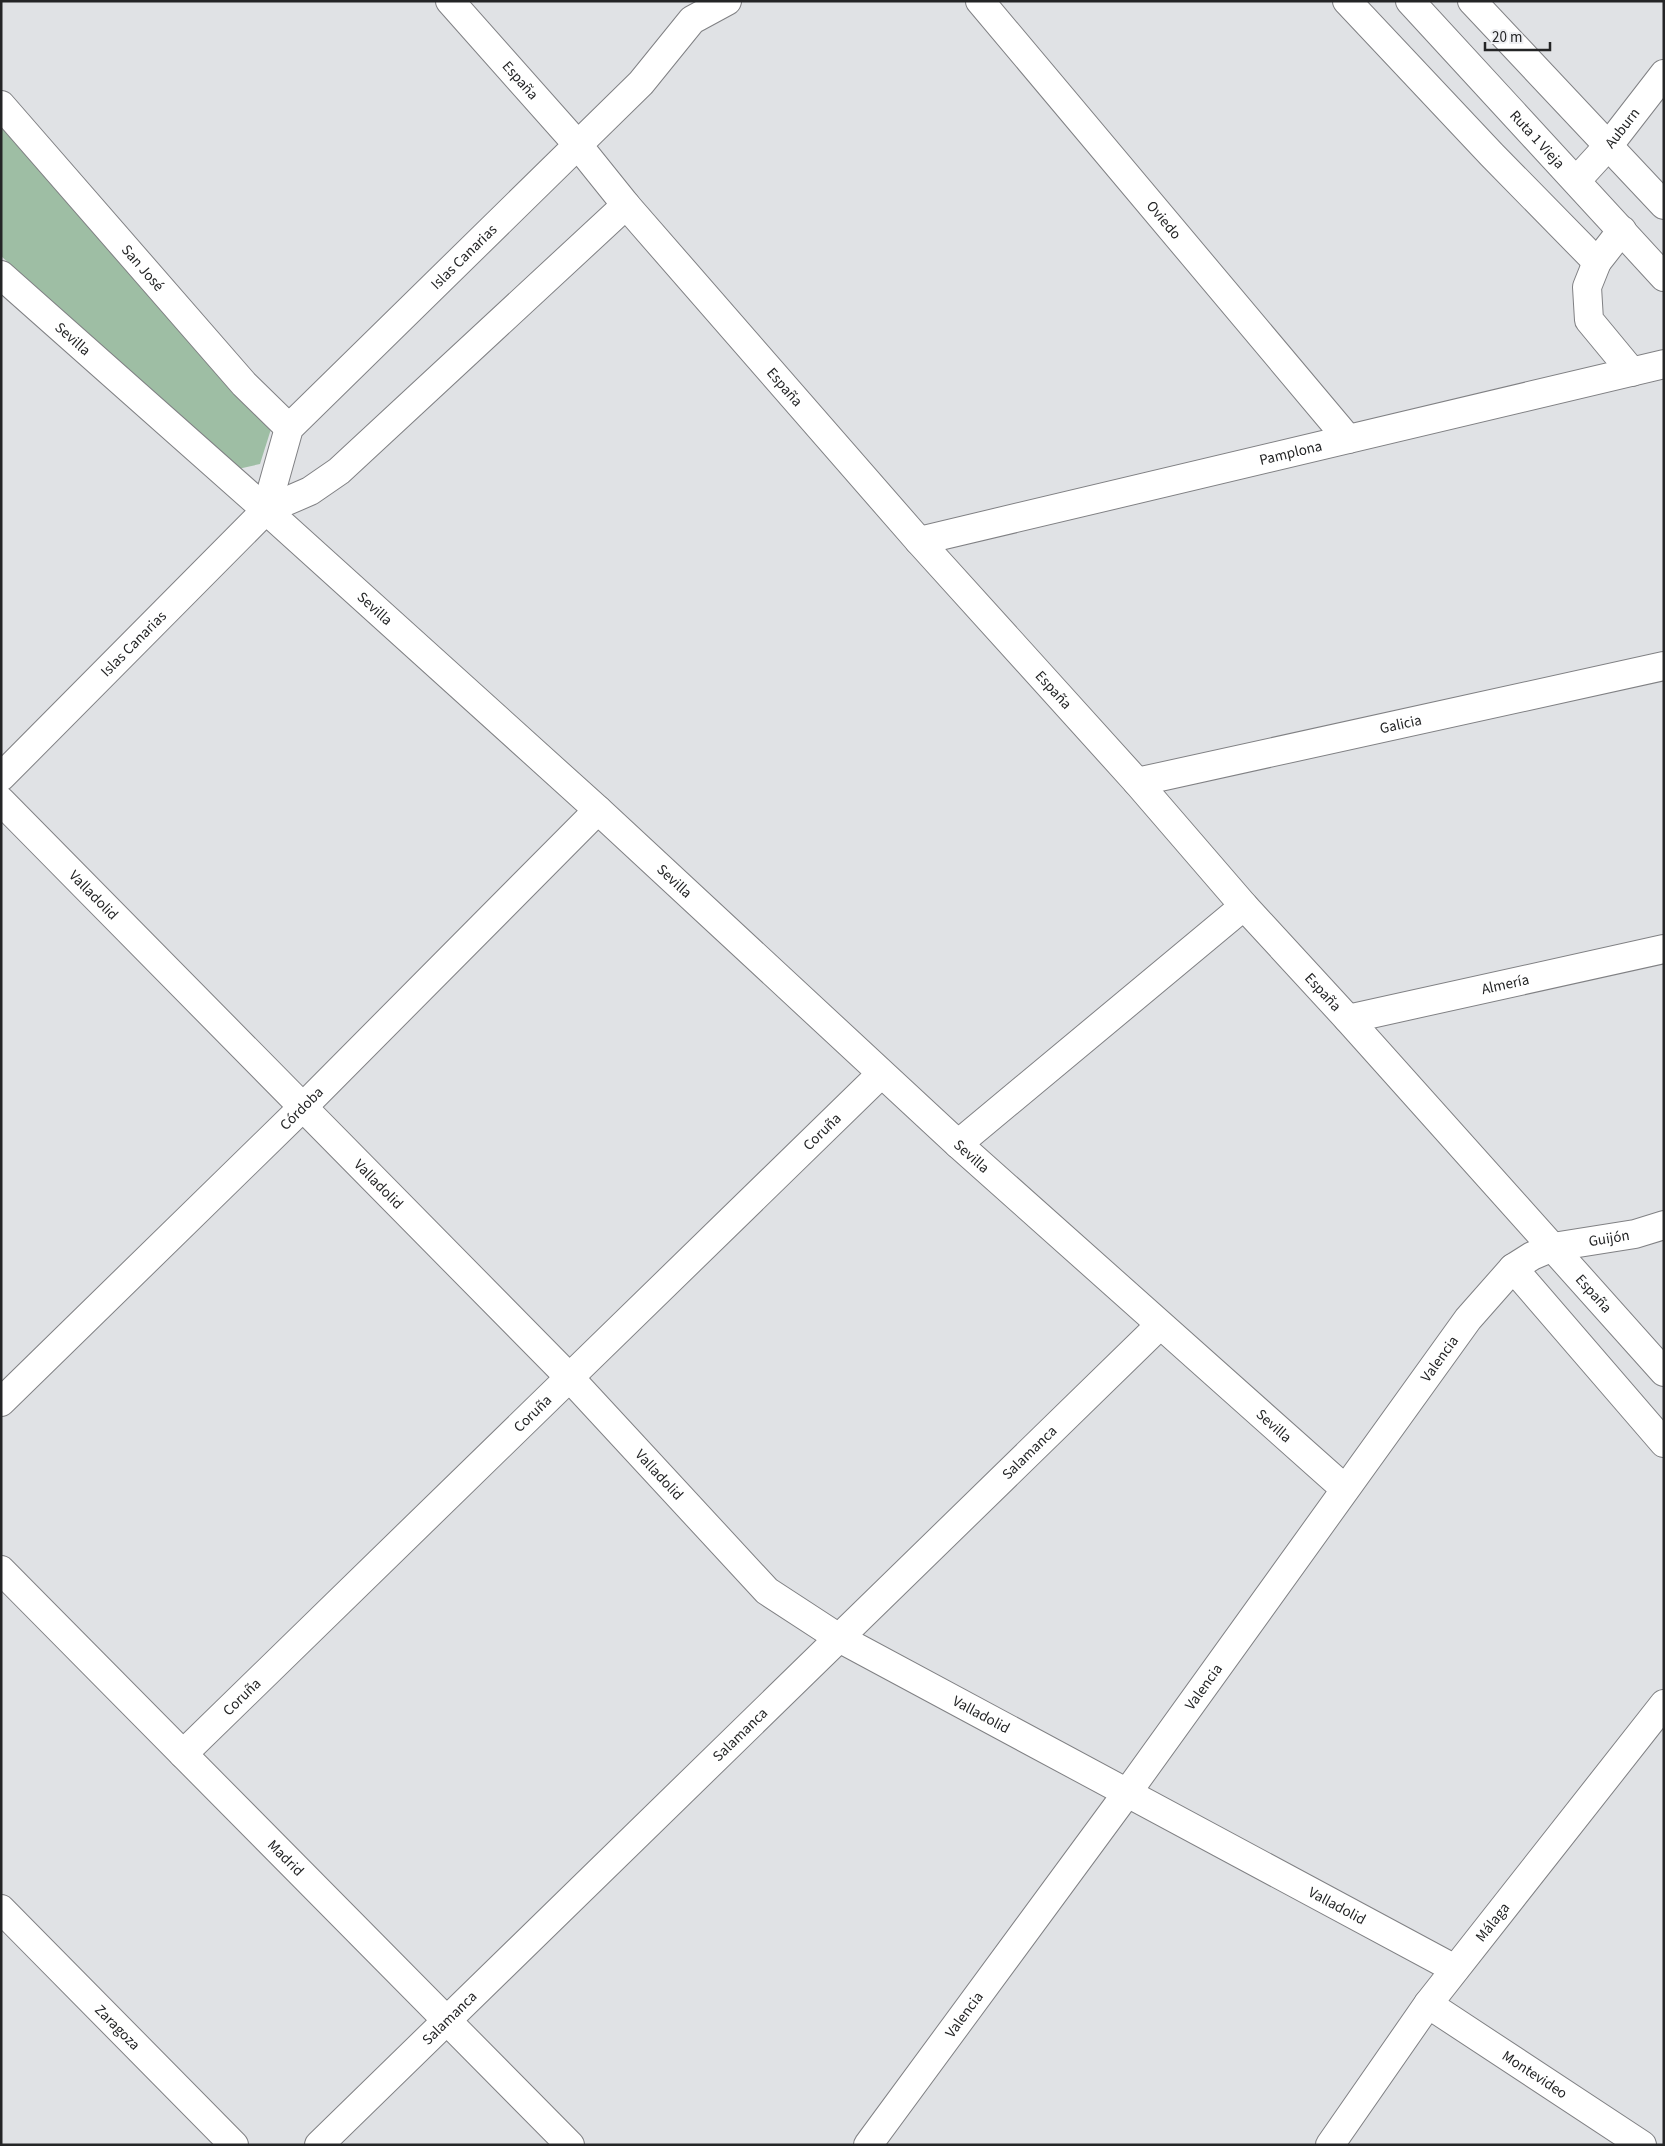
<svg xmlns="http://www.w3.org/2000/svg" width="1665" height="2146" font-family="'Source Sans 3',sans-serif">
  <rect width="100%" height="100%" fill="#e0e2e5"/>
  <path fill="#9ebea4" d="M1,127L271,429L260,464L238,469L1,256Z"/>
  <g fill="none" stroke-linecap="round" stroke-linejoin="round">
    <g stroke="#808184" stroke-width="30">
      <g id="minor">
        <path id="s1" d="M450,1L577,144L626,205L919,541L1137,782L1244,906L1348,1019L1664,1372"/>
        <path id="s2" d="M980,1L1348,439"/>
        <path d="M1347,1L1492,155L1597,262"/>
        <path id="s3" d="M1410,1L1664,277"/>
        <path d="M1472,1L1664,205"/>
        <path id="s4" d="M1,105L244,384L289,428"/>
        <path id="s5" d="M1577,180L1609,145L1664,74"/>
        <path d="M1622,230L1597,262L1587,287L1589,320L1632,372"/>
        <path id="s6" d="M1,275L266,510L598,810L958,1144L1345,1489"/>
        <path d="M266,510L310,491L339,471L626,205"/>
        <path id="s7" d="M919,541L1664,364"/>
        <path id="s8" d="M1,777L266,510L289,428L641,83L692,20L727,1"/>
        <path id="s9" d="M1137,782L1664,666"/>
        <path id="s10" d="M1,801L569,1377L767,1591L839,1638L1455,1969"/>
        <path id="s11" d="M1348,1019L1664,949"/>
        <path d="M958,1144L1244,906"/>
        <path d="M1513,1268L1664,1443"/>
        <path id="s12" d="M1,1402L304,1106L598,810"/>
        <path id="s13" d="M1,1570L570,2145"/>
        <path id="s14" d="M183,1754L881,1074"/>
        <path id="s15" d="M1,1909L234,2145"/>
        <path id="s16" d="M1428,2004L1642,2145"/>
        <path id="s17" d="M319,2145L1160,1325"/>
        <path id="s18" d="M868,2145L1127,1793L1468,1319L1513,1268L1532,1256L1553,1247L1635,1234L1664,1225"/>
        <path id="s19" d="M1330,2145L1428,2004L1664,1704"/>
      </g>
    </g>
    <use href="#minor" stroke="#fff" stroke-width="28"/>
  </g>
  <g text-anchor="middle" stroke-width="4.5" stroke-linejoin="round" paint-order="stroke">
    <g font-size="15" fill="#242526" stroke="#eeeff2">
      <text dy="5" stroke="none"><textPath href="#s1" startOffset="106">España</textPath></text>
      <text dy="5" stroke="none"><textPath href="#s5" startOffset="69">Auburn</textPath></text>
      <text dy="5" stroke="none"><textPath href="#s3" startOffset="188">Ruta 1 Vieja</textPath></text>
      <text dy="5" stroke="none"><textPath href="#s2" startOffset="286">Oviedo</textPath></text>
      <text dy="5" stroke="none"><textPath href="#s8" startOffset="706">Islas Canarias</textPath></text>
      <text dy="5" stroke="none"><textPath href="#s4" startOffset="216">San José</textPath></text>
      <text dy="5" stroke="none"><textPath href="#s6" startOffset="96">Sevilla</textPath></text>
      <text dy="5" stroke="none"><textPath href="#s1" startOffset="511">España</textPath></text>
      <text dy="5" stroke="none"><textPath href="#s7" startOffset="382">Pamplona</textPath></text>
      <text dy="5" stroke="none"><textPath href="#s6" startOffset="501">Sevilla</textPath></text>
      <text dy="5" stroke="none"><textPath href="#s8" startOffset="188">Islas Canarias</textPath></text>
      <text dy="5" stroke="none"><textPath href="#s1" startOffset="916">España</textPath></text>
      <text dy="5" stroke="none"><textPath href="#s9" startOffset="270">Galicia</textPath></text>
      <text dy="5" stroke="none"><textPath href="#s6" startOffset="906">Sevilla</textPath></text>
      <text dy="5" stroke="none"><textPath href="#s10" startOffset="132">Valladolid</textPath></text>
      <text dy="5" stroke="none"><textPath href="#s11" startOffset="161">Almería</textPath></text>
      <text dy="5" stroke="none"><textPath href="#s1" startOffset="1321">España</textPath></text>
      <text dy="5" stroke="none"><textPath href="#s12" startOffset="420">Córdoba</textPath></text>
      <text dy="5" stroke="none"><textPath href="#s14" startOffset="892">Coruña</textPath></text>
      <text dy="5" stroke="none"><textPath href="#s6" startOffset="1311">Sevilla</textPath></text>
      <text dy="5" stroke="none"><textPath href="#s10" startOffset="538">Valladolid</textPath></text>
      <text dy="5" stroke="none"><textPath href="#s18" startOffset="1191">Guijón</textPath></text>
      <text dy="5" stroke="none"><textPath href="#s1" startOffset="1726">España</textPath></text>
      <text dy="5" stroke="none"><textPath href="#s18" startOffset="972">Valencia</textPath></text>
      <text dy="5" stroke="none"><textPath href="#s14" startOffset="488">Coruña</textPath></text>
      <text dy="5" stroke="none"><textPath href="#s6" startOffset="1716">Sevilla</textPath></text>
      <text dy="5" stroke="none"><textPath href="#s17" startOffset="992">Salamanca</textPath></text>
      <text dy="5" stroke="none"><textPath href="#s10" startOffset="942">Valladolid</textPath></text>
      <text dy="5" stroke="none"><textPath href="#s18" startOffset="568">Valencia</textPath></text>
      <text dy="5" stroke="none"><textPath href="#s14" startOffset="82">Coruña</textPath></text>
      <text dy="5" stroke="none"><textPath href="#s10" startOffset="1348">Valladolid</textPath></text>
      <text dy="5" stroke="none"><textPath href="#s17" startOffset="588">Salamanca</textPath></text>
      <text dy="5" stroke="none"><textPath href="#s13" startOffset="405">Madrid</textPath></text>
      <text dy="5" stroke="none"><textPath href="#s10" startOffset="1752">Valladolid</textPath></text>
      <text dy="5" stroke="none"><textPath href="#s19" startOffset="276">Málaga</textPath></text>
      <text dy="5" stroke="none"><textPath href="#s18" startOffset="162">Valencia</textPath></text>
      <text dy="5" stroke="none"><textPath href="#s17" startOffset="182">Salamanca</textPath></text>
      <text dy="5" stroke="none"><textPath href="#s15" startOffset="166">Zaragoza</textPath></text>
      <text dy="5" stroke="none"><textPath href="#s16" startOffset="128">Montevideo</textPath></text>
    </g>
  </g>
  <rect width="1665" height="2146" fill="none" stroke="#242526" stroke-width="5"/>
  <path d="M1485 42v8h65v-8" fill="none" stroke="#242526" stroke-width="2.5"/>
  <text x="1492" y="42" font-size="15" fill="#242526" stroke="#eeeff2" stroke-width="4" paint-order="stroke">20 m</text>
</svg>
